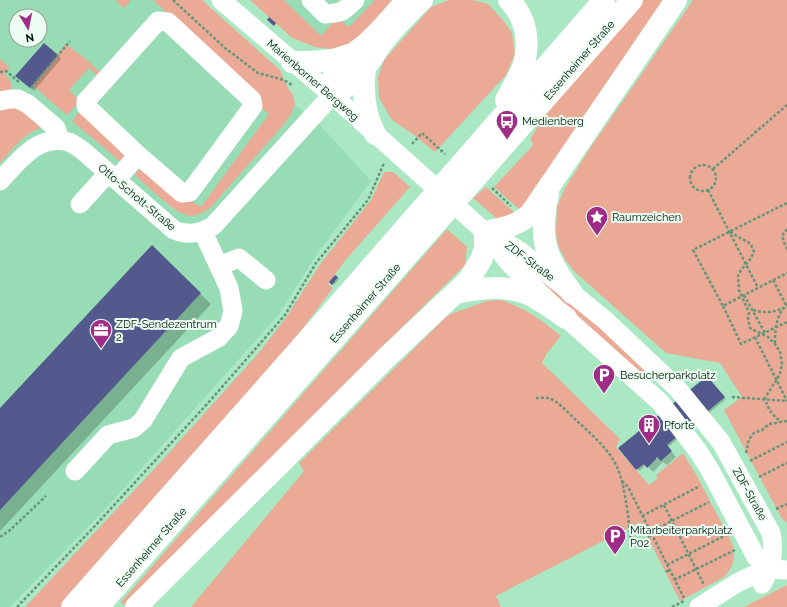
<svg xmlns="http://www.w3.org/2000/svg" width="787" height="607" font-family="Raleway,sans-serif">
  <rect width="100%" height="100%" fill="#aae8c3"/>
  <path fill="#97dcb4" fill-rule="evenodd" d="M0,0H162L280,92L321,126L371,181L315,257L279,314L108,506L10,607H0ZM16,16H40V40H16Z
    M250,0H401L331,54V49L315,47Z"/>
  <path fill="#eaaa96" d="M115,0H131L124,8Z
    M153,0H202L280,70L288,88L293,95L295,104L291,114L285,123L210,208C204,212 197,216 190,216C175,214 149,187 137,177L135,174L137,171L141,170L201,207L269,114L260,107L257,97Z
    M250,0H284L321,36L337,18L349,27L375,0H401L370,35L331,54V49L315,47L292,38Z
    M449,0H472L488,4L503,20L512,33L515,54L506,75L435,152L414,135L392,120L379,98L378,77L384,60L431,7Z
    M643,0H668L521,211L494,187L533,145L532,141L530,140L547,110Z
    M693,0H787V523L782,519L724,410L742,397L720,363L666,353L576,273L566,261L558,245L556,233L557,207L564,190L588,151Z
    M66,44L88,61L101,73L98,76L89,68L69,90L78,99V103L67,115L32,85Z
    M0,59L10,68L4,74C10,79 13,84 12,92L0,94Z
    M15,106L43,127C24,133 13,149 0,163V111L7,107Z
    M80,111L124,155L121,162L72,121Z
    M384,172H393L410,187L344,262L328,284L333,288L288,348L61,607H25L157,466L257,355L285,319L321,263L371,200Z
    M486,187L515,213L502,218H496L473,198Z
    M447,229L467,247L465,265L377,352L127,607L121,602Z
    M519,257L633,356L652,378L651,379L647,378L517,264Z
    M500,300C524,307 542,320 561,336L547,353L542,363L620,439L616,447L649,485L658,478L656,475L683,453L697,476L732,543C736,556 734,567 724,577L680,601L640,522L496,596L501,607H191L304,471L299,463L448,315L487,301Z
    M787,585V607H744Z"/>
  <path fill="#0003" d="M57,55L61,59L34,91L20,79Z
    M152,247L211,304L0,531V409Z
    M337,277L339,279L334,285L330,282Z
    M707,377L726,399L668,447L676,457L667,465L663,462L653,472L646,465L639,471L620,448Z"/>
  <path fill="#53598c" d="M269,17L276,23L274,26L267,20Z
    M44,43L58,55L30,88L15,76Z
    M152,245L201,293L0,510V408Z
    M335,275L338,277L332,285L329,282Z
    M707,376L725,397L667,445L672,451L661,461L657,457L656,458V459L647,468L644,464L636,470L618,448Z"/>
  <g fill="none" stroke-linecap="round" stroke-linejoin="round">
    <path stroke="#679579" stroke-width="2.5" stroke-dasharray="3 2" stroke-linecap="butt" d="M173,0L225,48L258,73L284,80L292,85
      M0,72L6,71L20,83
      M31,88L70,41
      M412,144L422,133L445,154
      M690 178a13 13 0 1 1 26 0a13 13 0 1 1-26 0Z
      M713,169L787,105
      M492,188L511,206
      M708,190L758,288
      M787,203L693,250L723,306L787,273
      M787,229L782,236L784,242L787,249
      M730,232L751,244L754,252L749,261L741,270L738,276L739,290L749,313L748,319L750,328L768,337L775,344L780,352L782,364L780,374L765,398C768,410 772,415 782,422
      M773,280L787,307
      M744,295L765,333
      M723,306L741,344L787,322
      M753,310C763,313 774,313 783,308
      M755,337L787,401
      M775,343C775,330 776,314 787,305
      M732,397L787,401
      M536,398C540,398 547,397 551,399C560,403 569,414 577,421C591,434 609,449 617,467C626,487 629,524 631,546
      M746,453L749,439L754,433L762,430L769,424L787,421
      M750,461L787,442
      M759,477L787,463
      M622,481L628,487L685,600
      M664,505L704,585
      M776,509L787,504
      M642,516L700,486
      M650,532L709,502
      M0,537L9,531L46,496
      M648,537L652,535
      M667,565L726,535
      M666,572L669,570
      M674,580L735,550
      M17,607L93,528L208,403L285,315L316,263L368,200L384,163
      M672,607L684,601"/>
    <path stroke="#fff" stroke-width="19" d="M221,0L332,95L485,232L509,263L566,318L660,402L698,451L710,470L756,557C764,566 775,570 787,570
      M311,0L325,14C342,13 343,12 355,0
      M158,21L168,22L252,100L253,106L190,192L182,193L138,155L86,106V101Z
      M0,101L11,99H18L28,104L56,128L60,140
      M116,180L138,155
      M0,181C18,162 38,133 69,142C73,144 78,147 82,150L174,230C189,236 200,233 213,226L332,95
      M80,204L108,173
      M488,233L499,238L520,251L605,320L677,388L721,442L771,533C775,550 771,569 762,584
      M219,266L239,258L266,280
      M75,471L108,435L134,428L143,420L181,358L218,338L229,326L233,311L229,288L203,232
      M699,607L737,583L774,565"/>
    <path stroke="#fff" stroke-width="22" d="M407,0C394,14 381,31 366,44C355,53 342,61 335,74C331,80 332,88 332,95C357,83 367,66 382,43C391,31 410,11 422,0
      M292,62H311L333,60L352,54
      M365,69C362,92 364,113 375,134
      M506,100C512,88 520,76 524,64C530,41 526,17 509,0
      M548,194C538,239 545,257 572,293
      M456,293C480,288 503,285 526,293C538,298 555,310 566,318
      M72,607L320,326L604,0
      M98,607L632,0
      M136,607L387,357L468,281L481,260L485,249V232C503,228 518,226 531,213L676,0"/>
  </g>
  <defs>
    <g id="bus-pin" transform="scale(1.15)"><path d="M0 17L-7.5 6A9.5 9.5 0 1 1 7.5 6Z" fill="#9f2c87" stroke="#ecfef2"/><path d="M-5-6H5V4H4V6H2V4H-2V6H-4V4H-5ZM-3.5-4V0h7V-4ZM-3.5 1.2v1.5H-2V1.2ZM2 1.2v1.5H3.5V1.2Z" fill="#fff"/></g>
    <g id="sight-pin" transform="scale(1.15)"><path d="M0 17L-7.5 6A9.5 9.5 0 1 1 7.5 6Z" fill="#9f2c87" stroke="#ecfef2"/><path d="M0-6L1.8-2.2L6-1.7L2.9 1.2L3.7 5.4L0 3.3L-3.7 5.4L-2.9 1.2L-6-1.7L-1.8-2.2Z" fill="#fff"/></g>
    <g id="office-pin" transform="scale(1.15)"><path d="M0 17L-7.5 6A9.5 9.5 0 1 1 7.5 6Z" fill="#9f2c87" stroke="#ecfef2"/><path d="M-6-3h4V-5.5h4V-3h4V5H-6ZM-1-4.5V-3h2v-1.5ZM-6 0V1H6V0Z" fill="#fff"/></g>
    <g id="parking-pin" transform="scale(1.15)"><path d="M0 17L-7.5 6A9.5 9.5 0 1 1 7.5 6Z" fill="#9f2c87" stroke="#ecfef2"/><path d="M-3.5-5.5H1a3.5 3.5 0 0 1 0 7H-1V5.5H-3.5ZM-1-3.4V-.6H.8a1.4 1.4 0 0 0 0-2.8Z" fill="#fff"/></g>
    <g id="building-pin" transform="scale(1.15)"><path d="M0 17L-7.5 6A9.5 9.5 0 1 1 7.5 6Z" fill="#9f2c87" stroke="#ecfef2"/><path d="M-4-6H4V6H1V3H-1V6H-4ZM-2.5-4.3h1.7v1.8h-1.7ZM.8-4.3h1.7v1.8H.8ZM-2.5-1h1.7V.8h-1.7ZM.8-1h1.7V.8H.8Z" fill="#fff"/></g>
  </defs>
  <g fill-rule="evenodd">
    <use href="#bus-pin" x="507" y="121"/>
    <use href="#sight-pin" x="597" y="217"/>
    <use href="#office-pin" x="101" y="330"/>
    <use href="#parking-pin" x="604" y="375"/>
    <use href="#building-pin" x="649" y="425"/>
    <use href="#parking-pin" x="615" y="536"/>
  </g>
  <g text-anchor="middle" stroke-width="4" stroke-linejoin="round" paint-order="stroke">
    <g font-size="11" fill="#001609" stroke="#ecfef2">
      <text transform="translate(579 60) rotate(-49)" y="4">Essenheimer Straße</text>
      <text transform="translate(313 80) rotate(41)" y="4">Marienborner Bergweg</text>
      <text transform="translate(137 197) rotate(40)" y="4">Otto-Schott-Straße</text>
      <text transform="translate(530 261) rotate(37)" y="4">ZDF-Straße</text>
      <text transform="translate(365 303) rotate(-49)" y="4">Essenheimer Straße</text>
      <text transform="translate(750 494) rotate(61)" y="4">ZDF-Straße</text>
      <text transform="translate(151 547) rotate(-49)" y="4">Essenheimer Straße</text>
    </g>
    <g font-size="11" fill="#001609" stroke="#ecfef2" text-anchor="start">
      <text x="522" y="125">Medienberg</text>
      <text x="612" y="221">Raumzeichen</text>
      <text x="116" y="328">ZDF-Sendezentrum<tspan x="116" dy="13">2</tspan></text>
      <text x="620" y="379">Besucherparkplatz</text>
      <text x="664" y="429">Pforte</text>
      <text x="630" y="534">Mitarbeiterparkplatz<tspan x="630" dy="13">P02</tspan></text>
    </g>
  </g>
  <g transform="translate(28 28) rotate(170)"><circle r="19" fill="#ecfef2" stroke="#8ea195"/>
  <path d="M0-3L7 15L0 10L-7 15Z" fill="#9f2c87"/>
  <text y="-6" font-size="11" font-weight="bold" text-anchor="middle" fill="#001609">N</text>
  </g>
</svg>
